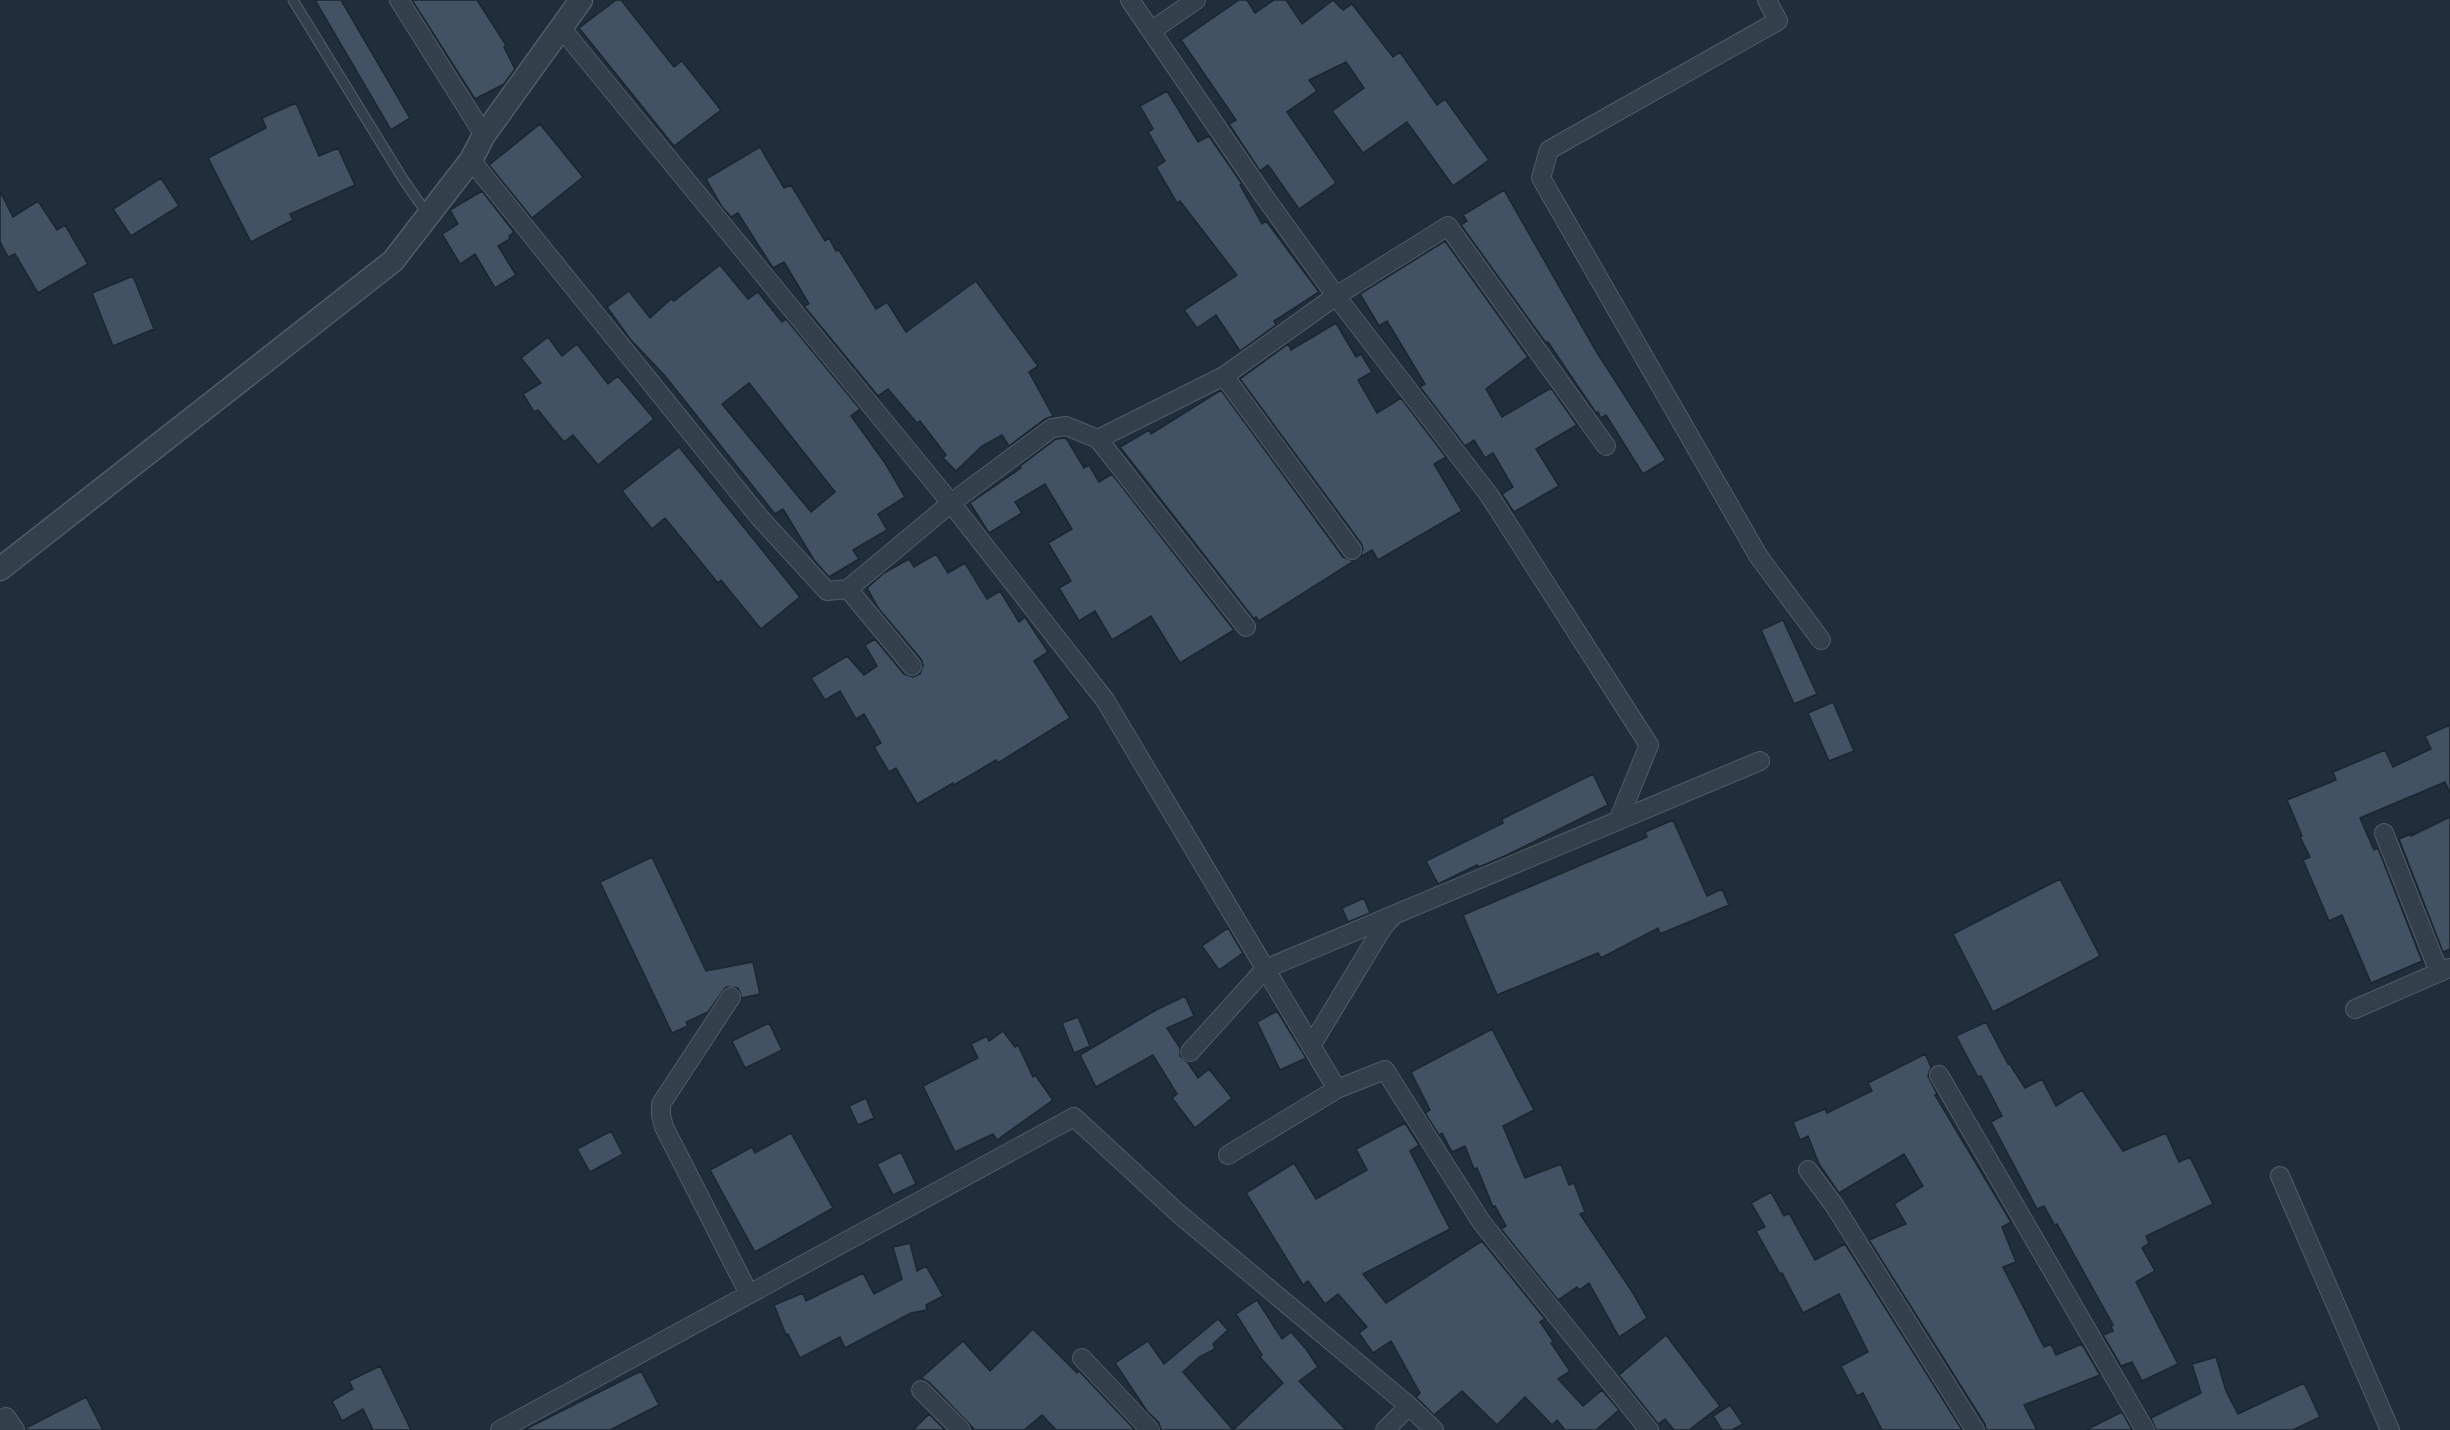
<svg xmlns="http://www.w3.org/2000/svg" width="2450" height="1430" font-family="'Varela Round',sans-serif">
  <rect width="100%" height="100%" fill="#202d3a"/>
  <path fill="#425262" stroke="#1b2631" stroke-width="1.5" fill-rule="evenodd" d="M315,0H341L410,118L391,130Z
    M412,0H477L506,45L504,47L515,69L504,84L475,99Z
    M616,0H621L674,67L682,61L721,110L674,146L579,28Z
    M1239,0H1247L1255,13L1274,0H1286L1302,24L1333,0L1343,10L1352,4L1393,57L1400,52L1437,105L1445,99L1489,160L1453,186L1407,122L1363,153L1332,111L1364,88L1346,62L1309,80L1317,91L1287,112L1336,183L1299,209L1268,165L1260,171L1229,124L1236,120L1181,40Z
    M1167,91L1198,142L1209,136L1242,184L1240,185L1262,224L1266,221L1319,292L1274,321L1276,325L1240,351L1216,315L1197,328L1184,310L1237,275L1180,201L1177,203L1156,167L1165,161L1148,132L1153,129L1140,106Z
    M296,103L319,156L338,148L355,185L290,214L293,220L251,242L208,158L266,128L262,118Z
    M540,124L583,177L532,218L489,165Z
    M760,147L784,188L791,185L825,241L829,238L836,251L839,250L876,309L887,302L906,332L976,281L1038,366L1029,372L1053,416L1045,419L1009,446L1002,435L982,446L956,471L943,458L946,455L920,421L917,423L888,389L878,396L804,306L809,304L784,262L773,268L738,213L731,217L722,207L706,179Z
    M161,178L179,206L131,236L113,209Z
    M1504,190L1596,351L1666,460L1643,474L1606,415L1601,418L1598,412L1596,413L1548,342L1546,343L1461,225L1467,221L1463,215Z
    M0,191L13,217L38,201L57,230L65,225L88,264L38,293L15,254L8,257L0,242Z
    M482,191L514,232L509,236L510,239L498,246L516,275L495,288L475,254L460,264L442,234L458,224L450,210Z
    M1445,241L1528,357L1486,389L1502,417L1551,388L1577,425L1536,449L1559,486L1514,512L1502,494L1513,487L1493,453L1485,458L1474,440L1465,446L1420,387L1425,384L1387,321L1379,326L1360,294Z
    M720,265L748,299L758,292L782,322L786,319L860,409L851,416L885,463L905,497L878,514L887,530L853,550L859,559L829,577L814,560L783,509L775,514L665,376L630,339L607,307L629,291L650,318L671,299L674,301ZM749,383L835,492L811,512L722,404Z
    M133,276L154,329L113,346L92,293Z
    M1336,323L1356,357L1361,354L1372,372L1358,380L1377,413L1401,398L1446,457L1434,464L1462,511L1378,560L1372,550L1360,557L1363,549L1361,543L1240,379L1288,344L1291,350Z
    M548,337L562,356L577,344L608,384L618,376L654,419L598,465L573,435L564,442L538,410L534,412L523,394L541,383L521,358Z
    M1221,390L1343,557L1354,561L1259,621L1256,617L1254,619L1120,447L1149,430L1151,434Z
    M1066,438L1084,468L1089,465L1099,482L1112,474L1234,630L1180,663L1151,616L1112,640L1095,611L1079,621L1059,588L1071,581L1048,543L1072,529L1045,484L1015,502L1022,513L989,533L970,503L1021,468L1020,466L1056,439Z
    M679,447L800,597L761,629L721,580L718,583L665,518L652,529L622,491Z
    M936,554L948,573L965,563L987,599L1000,591L1019,622L1025,617L1048,652L1034,661L1070,718L998,763L996,760L954,785L953,783L917,804L896,768L889,772L874,747L881,743L864,714L856,719L840,691L825,700L811,678L847,656L864,675L877,666L865,645L875,639L904,674L913,677L920,674L923,665L921,659L879,609L867,588L884,573L909,559L914,567Z
    M1783,620L1817,694L1794,704L1761,630Z
    M1833,702L1854,751L1829,761L1808,713Z
    M2450,725V793L2445,782L2360,818L2374,850L2378,848L2422,961L2371,983L2342,915L2329,921L2303,860L2310,857L2300,837L2302,836L2287,800L2336,780L2333,772L2385,750L2393,767L2431,749L2425,736Z
    M1593,774L1608,805L1507,855L1479,867L1477,865L1438,884L1426,861L1503,823L1502,819Z
    M2450,817V949L2443,952L2399,839L2411,834V836Z
    M1673,820L1707,896L1722,889L1729,905L1660,934L1658,928L1601,958L1598,953L1497,995L1463,915L1647,837L1645,832Z
    M652,857L706,971L753,962L760,994L742,998L738,988L726,987L708,1012L686,1022L688,1026L672,1033L600,882Z
    M2060,879L2100,956L1993,1012L1953,934Z
    M1364,898L1370,913L1348,922L1342,908Z
    M1228,928L1243,953L1219,970L1202,946Z
    M1185,996L1194,1016L1167,1028L1180,1048V1056L1188,1063L1198,1078L1209,1069L1232,1098L1195,1128L1172,1098L1177,1094L1153,1055L1096,1087L1080,1055L1156,1010Z
    M1277,1011L1306,1058L1280,1070L1257,1022Z
    M1078,1017L1090,1046L1074,1053L1062,1023Z
    M1986,1022L2008,1064L2009,1063L2025,1088L2042,1079L2056,1106L2082,1090L2123,1151L2166,1133L2179,1162L2190,1157L2213,1204L2146,1236L2149,1243L2142,1248L2155,1271L2136,1282L2178,1364L2142,1381L2132,1362L2121,1366L2103,1335L2113,1331L2111,1326L2113,1325L2057,1224L2055,1226L2044,1206L2037,1209L1991,1122L2002,1116L1981,1076L1978,1077L1956,1036Z
    M769,1023L782,1050L745,1068L732,1041Z
    M1492,1029L1534,1110L1503,1126L1525,1178L1561,1164L1569,1185L1574,1183L1585,1212L1580,1214L1633,1293L1647,1318L1619,1337L1589,1283L1579,1290L1577,1287L1558,1300L1501,1229L1506,1226L1495,1206L1493,1207L1477,1168L1474,1169L1465,1146L1452,1152L1442,1133L1439,1135L1425,1113L1430,1110L1411,1072Z
    M1003,1031L1015,1047L1018,1045L1033,1077L1035,1075L1053,1100L997,1140L993,1134L955,1152L923,1086L978,1058L971,1044L987,1036L989,1041Z
    M1925,1054L1931,1067L1928,1076L1937,1094L1935,1095L2011,1222L2002,1227L2016,1262L2003,1267L2044,1347L2051,1344L2056,1355L2082,1344L2100,1375L2024,1405L2037,1430H1986L1985,1424L1869,1240L1906,1224L1894,1204L1923,1186L1904,1154L1839,1193L1819,1164L1808,1136L1800,1140L1793,1122L1825,1109L1827,1113L1872,1091L1868,1083Z
    M866,1098L874,1118L858,1125L849,1106Z
    M1405,1123L1419,1145L1410,1151L1450,1229L1363,1274L1386,1303L1482,1241L1545,1319L1540,1322L1553,1341L1551,1343L1570,1371L1558,1379L1583,1406L1602,1390L1619,1410L1596,1430H1565L1557,1420L1552,1425L1525,1397L1497,1425L1462,1391L1434,1415L1416,1397L1420,1393L1391,1341L1373,1353L1359,1333L1367,1327L1338,1294L1325,1304L1308,1281L1303,1285L1246,1193L1294,1163L1316,1199L1367,1170L1356,1149Z
    M611,1131L623,1154L590,1172L577,1149Z
    M791,1133L833,1208L755,1252L710,1170L752,1147L755,1153Z
    M901,1152L916,1184L893,1195L877,1164Z
    M1771,1192L1784,1216L1789,1213L1815,1260L1845,1244L1962,1430H1882L1863,1393L1857,1396L1841,1366L1868,1352L1839,1294L1803,1313L1782,1273L1780,1274L1756,1231L1765,1227L1751,1203Z
    M910,1243L917,1271L926,1266L943,1296L926,1305L927,1310L911,1313L845,1348L840,1337L800,1358L788,1334L786,1335L774,1305L803,1293L806,1301L863,1273L874,1294L902,1279L893,1247Z
    M1257,1300L1282,1339L1291,1332L1306,1349L1318,1367L1299,1381L1346,1430H1161L1159,1423L1147,1411L1115,1363L1148,1341L1164,1364L1218,1319L1228,1330L1213,1344L1215,1349L1199,1357L1183,1372L1233,1430L1283,1383L1260,1357L1262,1355L1236,1314Z
    M1033,1329L1077,1373L1079,1371L1135,1430H1056L1042,1415L1024,1430H975L929,1382L921,1378L963,1341L990,1371Z
    M1666,1335L1720,1406L1689,1430H1674L1665,1419L1658,1424L1619,1375Z
    M2216,1357L2226,1391L2238,1414L2304,1383L2320,1417L2293,1430H2156L2151,1418L2201,1393L2192,1364Z
    M380,1366L411,1430H373L363,1409L342,1421L332,1401L353,1389L349,1381Z
    M641,1371L659,1405L610,1430H524Z
    M86,1397L103,1430H26V1428Z
    M1730,1405L1743,1424L1732,1430H1722L1713,1416Z
    M2122,1412L2132,1430H2086Z
    M929,1414L945,1430H913Z"/>
  <g fill="none" stroke-linecap="round" stroke-linejoin="round">
    <g stroke="#515c68" stroke-width="11">
      <path id="service" d="M293,0L403,179L428,215"/>
    </g>
    <g stroke="#515c68" stroke-width="20">
      <path id="minor" d="M399,0L484,135
        M1130,0L1264,196L1336,296L1224,376L1352,550
        M1767,0L1778,21L1549,150L1541,178L1759,557L1821,640
        M562,29L951,503L1105,700L1337,1089L1385,1070L1482,1223L1649,1430
        M1151,31L1196,0
        M471,160L760,518L827,591L848,589L951,503L1052,428L1066,426L1098,439L1246,627
        M1098,439L1224,376
        M1606,446L1448,226L1336,296L1489,495L1649,745L1618,821
        M848,589L912,666
        M2384,833L2439,972
        M731,997L661,1104V1115L664,1127L749,1294
        M2355,1009L2449,968
        M1311,1046L1383,927L1393,916
        M1190,1052L1265,969L1760,761
        M1939,1075L2145,1430
        M1228,1155L1337,1089
        M1808,1170L1834,1205L1975,1430
        M2280,1176L2390,1430
        M1082,1358L1150,1430
        M921,1390L961,1430
        M0,1422L6,1417L15,1430
        M500,1430L1074,1117L1178,1213L1409,1406L1434,1430
        M1385,1430L1409,1406"/>
    </g>
    <g stroke="#515c68" stroke-width="25">
      <path id="tertiary" d="M0,569L393,261L471,160L484,135L581,0"/>
    </g>
    <use href="#service" stroke="#333f4b" stroke-width="9"/>
    <use href="#minor" stroke="#333f4b" stroke-width="18"/>
    <use href="#tertiary" stroke="#333f4b" stroke-width="22"/>
  </g>
</svg>
